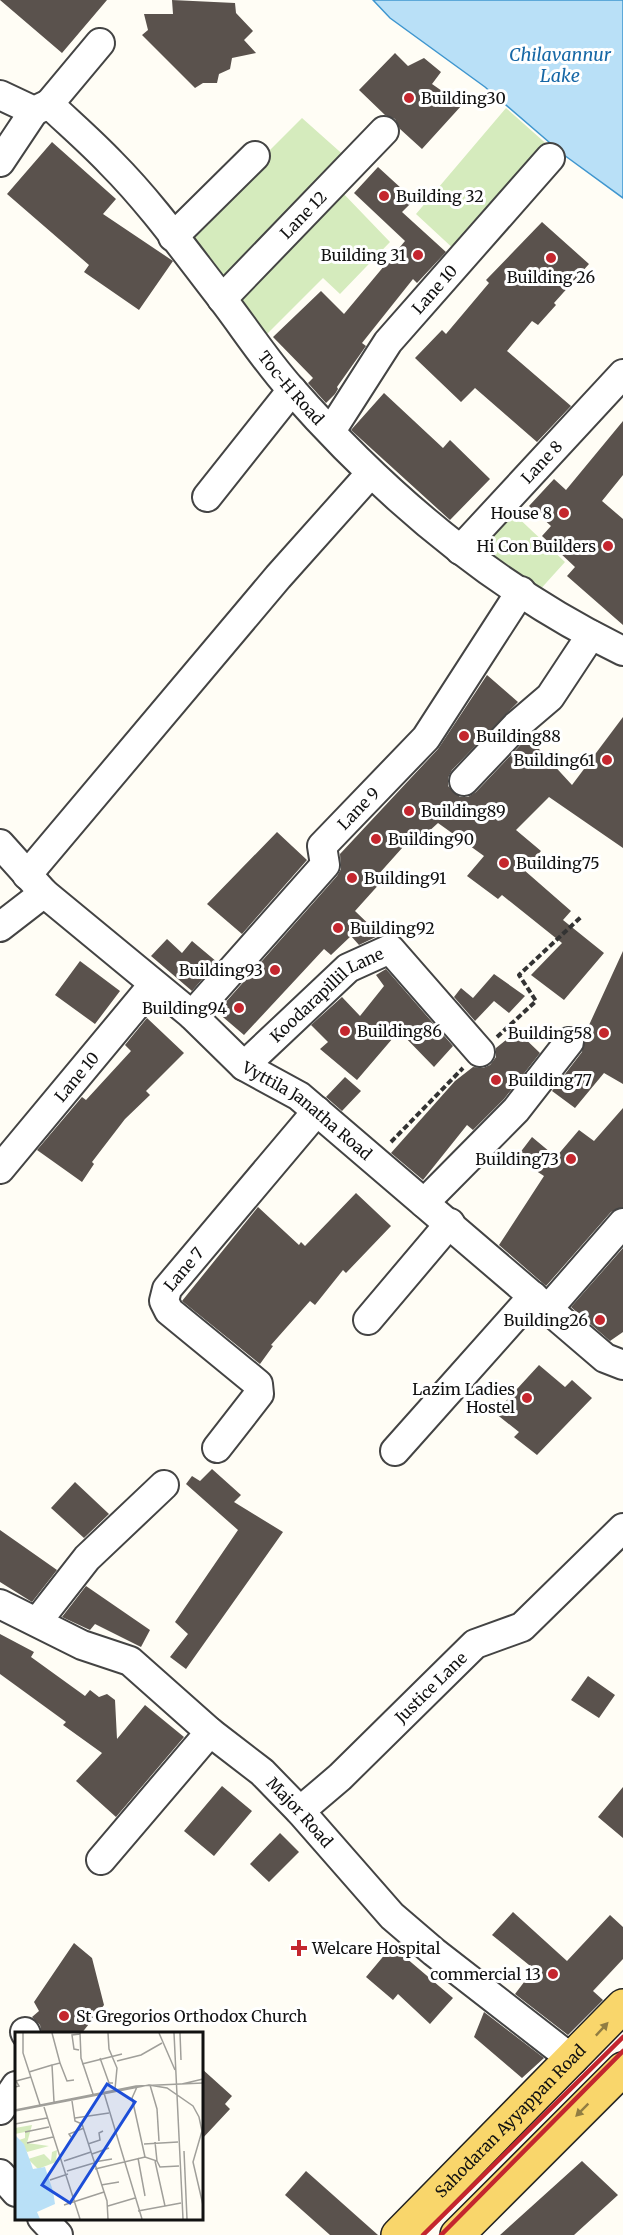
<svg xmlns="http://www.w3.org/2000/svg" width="623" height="2235" font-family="Merriweather,serif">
  <rect width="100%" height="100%" fill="#fffdf5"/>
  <path fill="#d5ebbd" d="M506,108L551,148L457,252L416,214Z
    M302,118L348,159L226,287L185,235Z
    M340,190L390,242L340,294L323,278L260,341L233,300Z
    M511,511L565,562L537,593L478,556L479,544Z"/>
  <path fill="#b9e0f7" stroke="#3f96cf" stroke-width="1.5" d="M373,0H623V198L564,155L485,87L390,18Z"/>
  <path fill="#5a524d" d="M0,0H107L62,53Z
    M172,0L235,3L236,13L253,31L244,40L256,53L232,58L230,69L219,74L217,83H203L195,88L142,35L148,30L144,14H173Z
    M395,53L408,66L424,58L441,72L432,84L462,105L422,149L400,129L395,119L385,115L359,90Z
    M52,142L116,199L103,214L173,261L139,310L84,272L89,265L7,194Z
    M378,167L414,200L402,212L446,252L417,283L413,279L362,343L366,346L337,387L338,389L335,394L326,403L308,383L313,378L273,337L321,291L344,314L405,241L354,193Z
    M542,222L589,264L554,303L556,305L538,325L532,321L507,351L571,406L537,442L475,388L461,402L415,358L442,330L446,334L489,283L486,280Z
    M384,393L443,448L450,440L490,479L450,520L351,430Z
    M623,421V475L602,501L623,519V625L567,576L575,567L542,536L551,526L529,506L554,479L566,490Z
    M487,675L518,702L452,770L448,778V786L460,797H468L476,792L528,737L572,785L623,717V848L549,797L516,830L541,851L524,870L571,911L563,920L604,953L564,1000L531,975L562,943L502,895L498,899L467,876L484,856L438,823L416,843L411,838L377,876L382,881L355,911L380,935L359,945L351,936L331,955L324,949L244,1035L217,1012L337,876L341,869L340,854L438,749Z
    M277,832L307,860L242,934L207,904Z
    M167,939L182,953L192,941L217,962L192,991L151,956Z
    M623,951V1084L604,1073L575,1108L552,1091L582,1052L584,1036Z
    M80,961L120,991L95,1024L55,995Z
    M386,969L453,1046L434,1067L399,1031L357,1080L320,1049L328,1042L311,1025L342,997L360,1016L384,986L376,975Z
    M494,974L525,996L509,1013L494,1001L475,1021L454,997L461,988L473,998Z
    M147,1018L184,1053L146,1091L150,1095L125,1119L92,1162L94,1164L82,1182L37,1150L82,1097L86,1100L131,1051L125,1045Z
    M517,1031L540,1053L504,1099L473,1130L467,1125L423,1180L391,1153L455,1081L473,1067L483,1068L490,1065L496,1057V1048Z
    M345,1077L361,1091L342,1111L326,1097Z
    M623,1108V1207L611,1212L546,1286L499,1245L544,1176L516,1158L532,1137L556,1157L579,1130L594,1141Z
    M356,1193L391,1226L346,1273L343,1270L315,1305L310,1301L271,1345L273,1346L260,1364L182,1301L258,1207L299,1245L301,1242L305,1246Z
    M623,1248V1332L610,1341L571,1307Z
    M539,1365L565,1387L572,1380L592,1398L537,1455L514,1437L519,1432L495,1413Z
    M212,1469L241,1495L234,1502L283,1532L186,1669L170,1657L188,1634L175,1622L238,1530L186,1484L192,1476L200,1481Z
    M75,1482L109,1514L84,1538L51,1508Z
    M0,1530L57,1570L32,1602L0,1582Z
    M86,1586L150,1630L141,1647L95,1624L90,1630L62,1617Z
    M0,1634L34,1652L31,1657L85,1696L90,1690L99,1697L107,1694L115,1700L117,1739L145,1705L184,1737L116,1817L76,1781L102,1753L63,1725L66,1722L0,1674Z
    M588,1676L615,1695L599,1718L571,1700Z
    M222,1786L252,1811L214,1856L184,1831Z
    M623,1787V1838L598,1817Z
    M280,1833L299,1852L269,1882L250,1864Z
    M513,1912L567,1961L610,1915L623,1927V1959L593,1991L603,2000L568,2035L515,1994L534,1969L492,1935Z
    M74,1943L92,1958L104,2005L81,2034H42L40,2025L32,2017L39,2011L34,2002Z
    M392,1946L453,1998L430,2024L398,1994L393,2000L366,1977Z
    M484,2012L544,2058L522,2078L474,2037Z
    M201,2068L232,2096L225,2104L230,2109L201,2140Z
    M582,2161L618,2195L574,2235H500Z
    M306,2171L378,2235H330L285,2195Z"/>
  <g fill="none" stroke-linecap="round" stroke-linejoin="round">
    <g stroke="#444" stroke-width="32">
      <g id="minor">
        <path id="s1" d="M0,95L34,111L49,104C69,123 91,142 111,163C151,203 185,251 220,296C244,327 265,360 291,389C385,496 495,589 623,651"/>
        <path d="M49,104L100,43"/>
        <path d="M0,162L34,111"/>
        <path d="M173,237L255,156"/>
        <path id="s2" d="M222,299L384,131"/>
        <path id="s3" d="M331,431L388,342L550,158"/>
        <path d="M207,497L292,390"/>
        <path id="s4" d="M460,550L623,374"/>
        <path d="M464,781L516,726L550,697L591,635"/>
        <path id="s5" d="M0,844L44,893L192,1015L244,1066L299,1096L605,1358L623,1365"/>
        <path d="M27,875L278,577L370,474"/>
        <path d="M0,927L44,893"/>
        <path id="s6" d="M192,1015L325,865L322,846L426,738L521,591"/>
        <path id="s7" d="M244,1066L348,968L390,949L480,1052"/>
        <path id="s8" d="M0,1169L153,985"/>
        <path d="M424,1203L516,1110L569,1042"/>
        <path d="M548,1309L623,1223"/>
        <path d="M368,1320L450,1223"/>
        <path id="s9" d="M217,1448L259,1394L258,1384L169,1311L164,1301L167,1289L317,1111"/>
        <path d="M395,1451L533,1296"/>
        <path id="s10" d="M0,1604L82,1645L130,1661L210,1732L262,1772L300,1811L392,1916L434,1952L573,2060"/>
        <path d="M37,1622L87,1558L164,1485"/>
        <path id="s11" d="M300,1811L340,1777L475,1644L522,1627L623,1528"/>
        <path d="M101,1860L210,1732"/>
        <path d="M25,2032L26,2034"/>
        <path d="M0,2110L16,2086"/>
        <path d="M0,2174L16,2192"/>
        <path d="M42,2218L58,2235"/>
      </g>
    </g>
    <g stroke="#222" stroke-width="36">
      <g id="major">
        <path id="s12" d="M398,2235L623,2006"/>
        <path d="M457,2235L623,2069"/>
      </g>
    </g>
    <path stroke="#333" stroke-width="4" stroke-dasharray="6 3" stroke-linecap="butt" d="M497,1037L536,1001L519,975L582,916
      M391,1142L463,1068"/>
    <use href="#minor" stroke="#fff" stroke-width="28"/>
    <use href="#major" stroke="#f9d66b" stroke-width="33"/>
    <path stroke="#c4262e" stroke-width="4.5" d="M423,2235L623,2037
      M441,2235L623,2051"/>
  </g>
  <defs><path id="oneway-solid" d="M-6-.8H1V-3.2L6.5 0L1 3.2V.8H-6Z" transform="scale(1.5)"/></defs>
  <g fill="#917d42">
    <use href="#oneway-solid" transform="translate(602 2029) rotate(-47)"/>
    <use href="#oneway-solid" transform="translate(582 2110) rotate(135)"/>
  </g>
  <g fill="#c4262e" stroke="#fff" stroke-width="2">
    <circle cx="409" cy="98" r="6"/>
    <circle cx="384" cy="196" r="6"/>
    <circle cx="418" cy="255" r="6"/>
    <circle cx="551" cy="258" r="6"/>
    <circle cx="564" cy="513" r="6"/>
    <circle cx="608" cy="546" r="6"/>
    <circle cx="464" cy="736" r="6"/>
    <circle cx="607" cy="760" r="6"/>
    <circle cx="409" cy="811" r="6"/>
    <circle cx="376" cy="839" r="6"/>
    <circle cx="504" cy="863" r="6"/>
    <circle cx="352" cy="878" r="6"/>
    <circle cx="338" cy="928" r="6"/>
    <circle cx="275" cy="970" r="6"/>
    <circle cx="239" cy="1008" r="6"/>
    <circle cx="345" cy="1031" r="6"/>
    <circle cx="604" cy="1033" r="6"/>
    <circle cx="496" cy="1080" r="6"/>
    <circle cx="571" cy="1159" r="6"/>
    <circle cx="600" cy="1320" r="6"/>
    <circle cx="527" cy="1398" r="6"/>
    <path d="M296 1939h6v6h6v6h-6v6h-6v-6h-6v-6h6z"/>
    <circle cx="553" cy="1974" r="6"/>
    <circle cx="64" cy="2016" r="6"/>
  </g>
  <g text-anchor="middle" stroke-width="6" stroke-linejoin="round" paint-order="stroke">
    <g font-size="16" fill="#111" stroke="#fff" text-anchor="start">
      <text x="421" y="104">Building30</text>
      <text x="396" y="202">Building 32</text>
      <text x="406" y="261" text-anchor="end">Building 31</text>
      <text x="551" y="283" text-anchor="middle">Building 26</text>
      <text x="552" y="519" text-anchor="end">House 8</text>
      <text x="596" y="552" text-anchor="end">Hi Con Builders</text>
      <text x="476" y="742">Building88</text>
      <text x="595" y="766" text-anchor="end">Building61</text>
      <text x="421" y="817">Building89</text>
      <text x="388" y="845">Building90</text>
      <text x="516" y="869">Building75</text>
      <text x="364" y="884">Building91</text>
      <text x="350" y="934">Building92</text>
      <text x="263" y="976" text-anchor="end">Building93</text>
      <text x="227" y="1014" text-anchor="end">Building94</text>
      <text x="357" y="1037">Building86</text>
      <text x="592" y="1039" text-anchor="end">Building58</text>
      <text x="508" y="1086">Building77</text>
      <text x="559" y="1165" text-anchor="end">Building73</text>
      <text x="588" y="1326" text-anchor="end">Building26</text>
      <text x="515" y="1395" text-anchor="end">Lazim Ladies<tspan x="515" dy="18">Hostel</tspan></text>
      <text x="312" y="1954">Welcare Hospital</text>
      <text x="541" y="1980" text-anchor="end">commercial 13</text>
      <text x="76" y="2022">St Gregorios Orthodox Church</text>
    </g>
    <g font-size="16" fill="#111" stroke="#fff">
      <text dy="6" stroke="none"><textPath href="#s2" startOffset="117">Lane 12</textPath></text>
      <text dy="6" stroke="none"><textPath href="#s3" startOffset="176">Lane 10</textPath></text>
      <text dy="6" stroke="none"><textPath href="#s1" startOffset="428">Toc-H Road</textPath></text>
      <text dy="6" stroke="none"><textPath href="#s4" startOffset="120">Lane 8</textPath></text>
      <text dy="6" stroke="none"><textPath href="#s6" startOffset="272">Lane 9</textPath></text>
      <text dy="6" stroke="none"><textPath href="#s7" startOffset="110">Koodarapillil Lane</textPath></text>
      <text dy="6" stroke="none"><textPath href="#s8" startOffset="120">Lane 10</textPath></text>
      <text dy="6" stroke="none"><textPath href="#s5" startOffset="408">Vyttila Janatha Road</textPath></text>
      <text dy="6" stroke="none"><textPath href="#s9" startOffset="243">Lane 7</textPath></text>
      <text dy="6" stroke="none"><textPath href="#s11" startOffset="180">Justice Lane</textPath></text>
      <text dy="6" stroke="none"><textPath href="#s10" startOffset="370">Major Road</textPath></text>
      <text dy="6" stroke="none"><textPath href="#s12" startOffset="160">Sahodaran Ayyappan Road</textPath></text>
    </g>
    <g font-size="18" font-style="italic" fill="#1768a6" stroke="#fff">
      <text x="560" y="61">Chilavannur<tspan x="560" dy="21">Lake</tspan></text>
    </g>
  </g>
  <g transform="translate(15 2032)">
    <rect width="188" height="188" fill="#fffdf5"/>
    <path d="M17,93L12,111L34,114L12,120L4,108L10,106V100L0,102V96ZM42,118L41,130L23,137L13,127L29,122L36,129L37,120Z" fill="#d5ebbd"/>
    <path d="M0,103L9,112L18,137L30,135L38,159L40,172L22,180L25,187H0Z" fill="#b9e0f7"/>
    <path fill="none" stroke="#a09f9a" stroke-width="1.5" d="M8,1V21L25,73M37,1L45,31L37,33L39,70M65,1L66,26L78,62M93,1L94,17L102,36L100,57M144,1L160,38M159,1L168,187M165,1L166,28M64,18L59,17L57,3L65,2M85,26L94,51H98M102,29L126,23L147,11M45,31L52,49L59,48M67,32L107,22M14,40L37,33M167,52L188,47M135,53L142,77L144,109M0,55L4,54L1,49L16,45M122,55L117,66L130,125M89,61L127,187M57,69L60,89L67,92L92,169L93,187M29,75L65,187M0,78L121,54L188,51M0,79L134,53L152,56L178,74L184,85L187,99L178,130L188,173M60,86L94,81M0,92L32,86M10,100L34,95M56,105L54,102L69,96M140,110L142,129M12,111L38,105M73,112L85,108L84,101L88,99M129,112L163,110M169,119L172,187M77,122L94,116M123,126L130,164M49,129L76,120M140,129L150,174M79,130L97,127M80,137L130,125L142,129L145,135L164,134M52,139L79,131M35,148L53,142M86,153L104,150M49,173L89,160M93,174L120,166M123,179L166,171"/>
    <path fill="#1d4ed8" fill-opacity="0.15" stroke="#1d4ed8" stroke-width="3" d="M92,52L120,70L55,171L27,153Z"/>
    <rect width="188" height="188" fill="none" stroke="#111" stroke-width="3"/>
  </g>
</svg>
